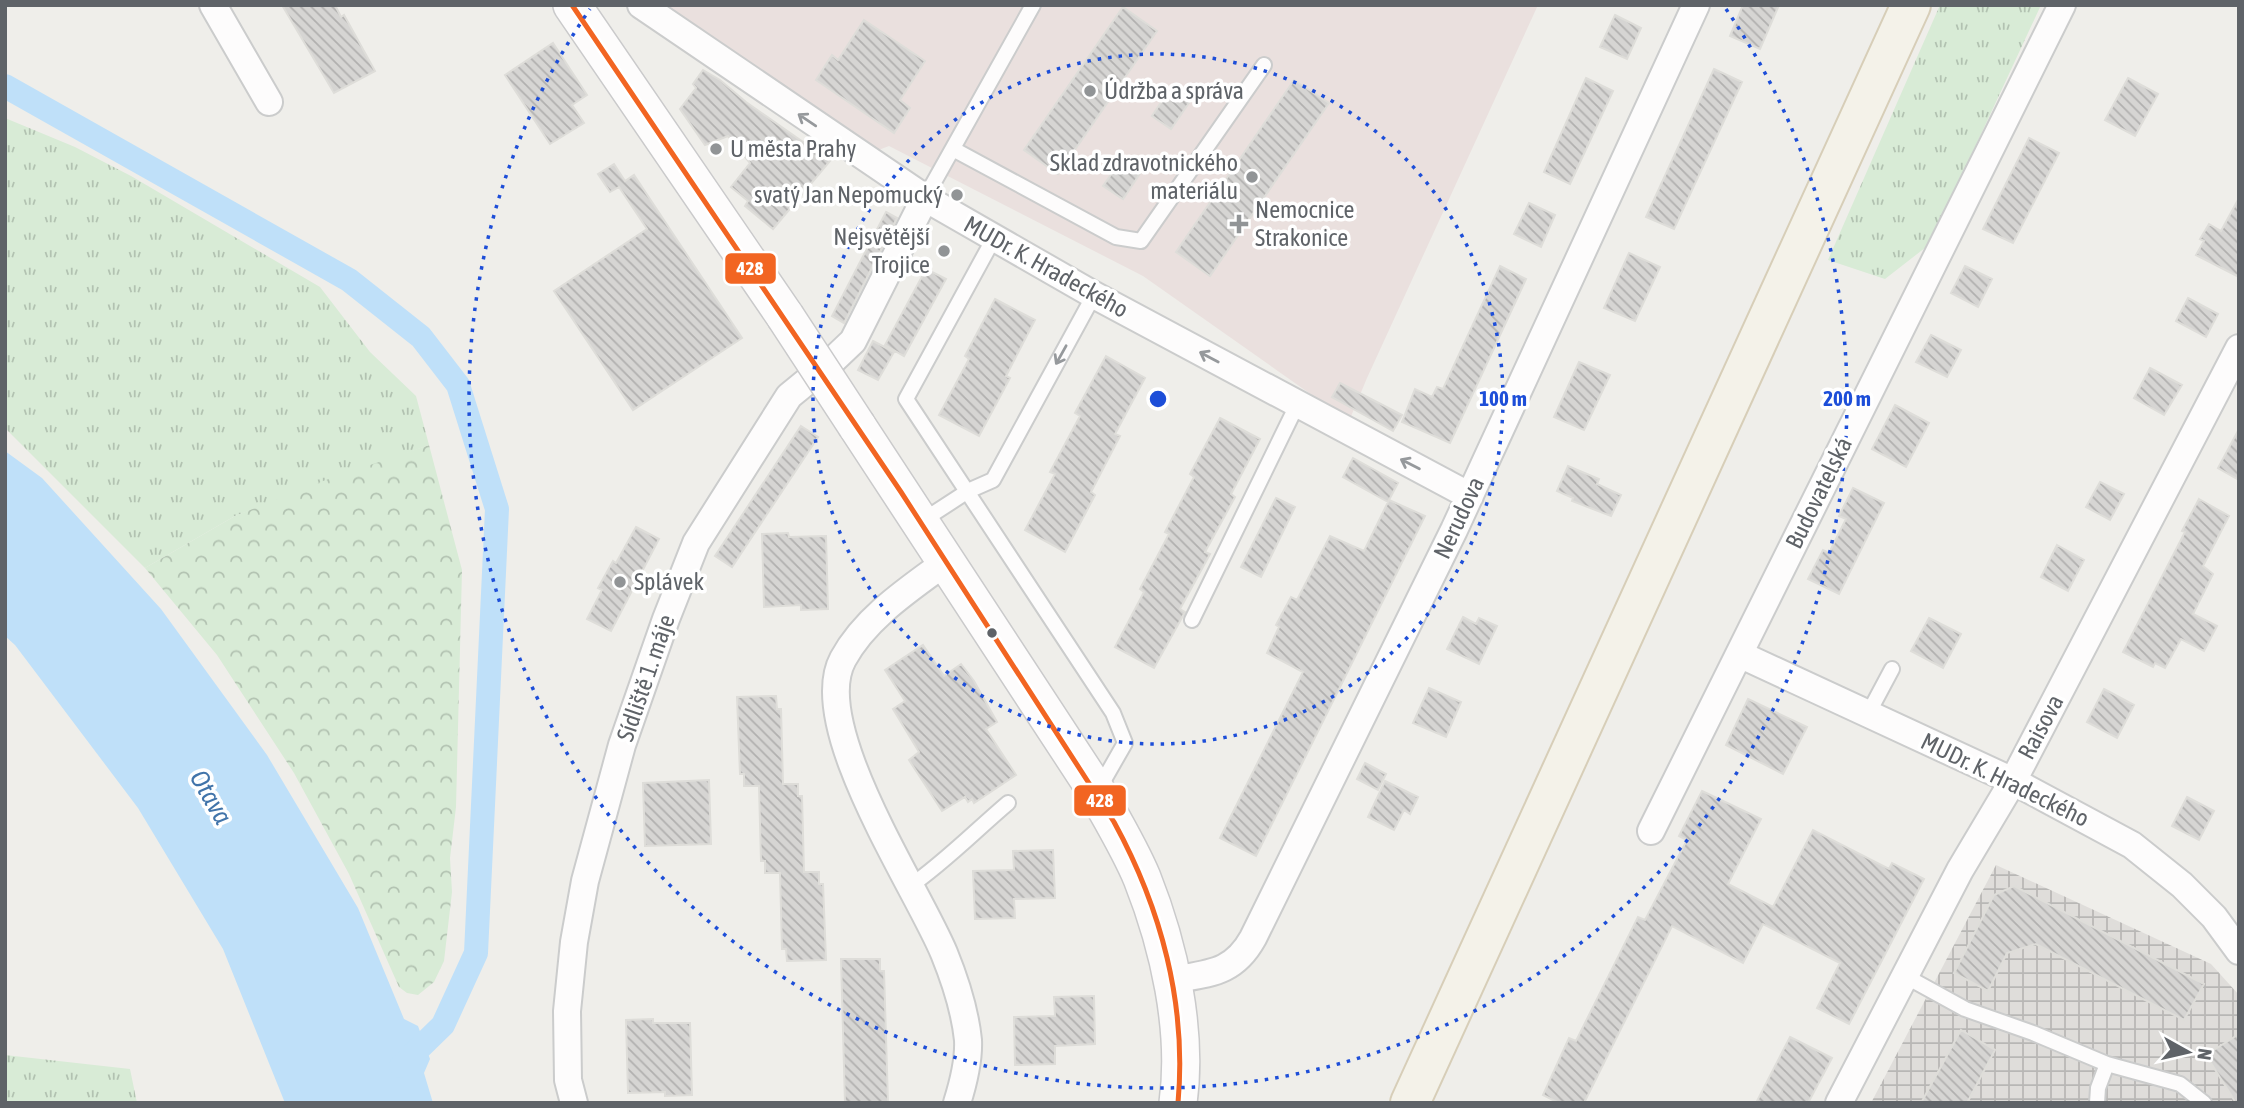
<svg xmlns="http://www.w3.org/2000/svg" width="2244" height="1108" font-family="'Asap Condensed',sans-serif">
  <defs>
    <pattern id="industrial-grid" width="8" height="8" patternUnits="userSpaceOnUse" patternTransform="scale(1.75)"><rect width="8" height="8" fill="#dfddda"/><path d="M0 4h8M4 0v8" fill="none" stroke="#b8b7b5"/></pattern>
    <pattern id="grass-tufts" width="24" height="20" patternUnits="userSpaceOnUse" patternTransform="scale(1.75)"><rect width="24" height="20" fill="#d8ebd6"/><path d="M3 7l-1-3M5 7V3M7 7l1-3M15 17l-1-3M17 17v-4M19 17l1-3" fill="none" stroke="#b2c2b1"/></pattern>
    <pattern id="forest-crowns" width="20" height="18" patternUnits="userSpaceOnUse" patternTransform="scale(1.75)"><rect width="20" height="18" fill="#d8ebd6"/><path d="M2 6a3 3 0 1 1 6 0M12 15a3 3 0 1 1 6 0" fill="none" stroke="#b2c2b1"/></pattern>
    <pattern id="building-back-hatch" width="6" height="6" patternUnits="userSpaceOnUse" patternTransform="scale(1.75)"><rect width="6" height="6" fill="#d6d5d3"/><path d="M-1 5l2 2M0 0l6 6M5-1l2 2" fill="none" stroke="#b1b0af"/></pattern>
  </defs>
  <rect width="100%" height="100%" fill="#efeeea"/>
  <path fill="url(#industrial-grid)" d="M1996,865L2211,964L2239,995V1103H1871Z"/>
  <path fill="#eae0de" d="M661,5H1538L1367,378L1349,421L1143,276L889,146L876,151Z"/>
  <path fill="url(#grass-tufts)" d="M1940,5H2041L1930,244L1885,279L1828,260Z
    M5,118L75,147L131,176L320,287L370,352L416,396L429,445L235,516L145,568L5,428Z
    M5,1055L130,1069L137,1103H5Z"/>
  <path fill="url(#forest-crowns)" d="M429,445L462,570L456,807L450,858L452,892L444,961L434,982L418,995L407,993L399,987L349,874L294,773L217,655L145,568L235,516L323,481Z"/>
  <path fill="#bfe0f9" d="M5,451L42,478L161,609L267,755L358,908L404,1019L418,1026L430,1059L424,1073L433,1103H285L223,949L138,808L15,645L5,636Z"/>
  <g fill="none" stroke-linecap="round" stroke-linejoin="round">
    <path stroke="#bfe0f9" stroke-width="24" d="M5,86L349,280L421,337L458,385L497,509L476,953L443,1025L401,1066"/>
  </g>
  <path fill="url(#building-back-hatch)" stroke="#deddd9" stroke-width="2" d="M282,5H335L341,17L344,15L375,71L334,93Z
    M1743,5H1779L1760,49L1730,36Z
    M1123,7L1157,31L1058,174L1024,150Z
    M1615,15L1641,28L1627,59L1600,47Z
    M864,20L925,61L900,100L910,108L894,133L816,80L832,55L838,60Z
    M553,43L587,95L572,105L584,123L550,144L505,75Z
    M1714,69L1742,82L1674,229L1646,217Z
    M703,70L720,80L746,102L830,161L773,229L745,206L748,201L731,187L750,163L728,136L705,145L680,109L696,88L693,84Z
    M1586,78L1613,91L1570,184L1544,172Z
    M2128,78L2158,94L2135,136L2105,120Z
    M1294,80L1329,103L1210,276L1176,252Z
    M1172,86L1191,100L1171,129L1152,116Z
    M2029,138L2059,153L2013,243L1983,229Z
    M1122,159L1141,172L1123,199L1103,186Z
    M614,164L625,181L634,175L742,338L633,410L554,291L647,229L619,187L610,192L598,174Z
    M2239,198V277L2196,255L2204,241L2200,239L2209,224L2221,231Z
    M1529,203L1555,215L1541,247L1514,234Z
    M886,212L897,218L844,323L832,316Z
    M1629,253L1660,267L1635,321L1604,308Z
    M1500,266L1526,279L1450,443L1402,422L1415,389L1432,397L1437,387L1443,389Z
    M1965,266L1992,279L1978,307L1951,293Z
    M926,269L946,279L904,356L885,345Z
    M2188,298L2218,314L2206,337L2176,321Z
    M995,299L1035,320L1006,376L1010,378L979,436L939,415L969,359L965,356Z
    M1931,335L1961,350L1947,377L1916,362Z
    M873,341L894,352L878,380L858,370Z
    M1106,356L1145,378L1115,434L1120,436L1091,492L1095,495L1065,552L1025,530L1055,474L1050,472L1080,416L1075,413Z
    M1579,362L1610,375L1584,430L1554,417Z
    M2150,368L2182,385L2164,415L2134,398Z
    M1340,383L1402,415L1393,431L1332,397Z
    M1895,405L1929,423L1906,467L1872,449Z
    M1220,418L1260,439L1231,494L1235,497L1205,552L1210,554L1180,609L1185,612L1154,668L1115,647L1144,592L1140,589L1169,534L1165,532L1194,477L1190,474Z
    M801,426L818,437L732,567L715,556Z
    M2239,429V480L2218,468Z
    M1353,458L1398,483L1388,502L1343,477Z
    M1568,466L1599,479L1597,484L1621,495L1611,516L1572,501L1573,498L1557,491Z
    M2100,482L2124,494L2110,520L2086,507Z
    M1853,488L1884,503L1839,594L1808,579L1823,550L1829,553L1846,519L1839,516Z
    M1276,498L1295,507L1261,577L1241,567Z
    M2199,499L2229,516L2203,566L2213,574L2193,614L2217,626L2204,651L2181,639L2165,668L2155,663L2153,667L2123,652L2185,532L2182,531Z
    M1389,500L1425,516L1256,856L1220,838L1303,672L1267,653L1279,627L1276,625L1291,597L1297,600L1330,536L1364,551Z
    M636,527L659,539L611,631L587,619L602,590L598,588L613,561L616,563Z
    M788,533L789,537L826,536L828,609L801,610V605L764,607L762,534Z
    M2057,545L2084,560L2068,591L2041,577Z
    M1463,617L1476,624L1479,618L1497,626L1479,664L1447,649Z
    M1929,618L1961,634L1943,668L1911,651Z
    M923,645L944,676L961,664L974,681L997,722L986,729L1016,775L974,803L972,799L968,802L965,797L942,811L909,760L919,752L893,709L905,701L885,670Z
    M1429,688L1461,702L1446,737L1413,723Z
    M2104,689L2134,705L2117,738L2087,722Z
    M776,696L777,709H781L783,784H798V796H802L804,872H819V884H823L826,960L787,961L786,949H782L780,873H765V861H761L759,786H744V774H740L737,697Z
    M1748,699L1807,727L1783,774L1726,745Z
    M1365,763L1386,774L1378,790L1357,779Z
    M709,780L711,844L645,846L643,783Z
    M1385,781L1418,797L1410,814L1404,810L1394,830L1368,817Z
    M1702,791L1761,819L1728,884L1773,907L1813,830L1889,869L1892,863L1924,879L1849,1024L1817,1008L1840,963L1763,924L1743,963L1672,926L1584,1103H1559L1543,1095L1569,1038L1576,1041L1638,917L1645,920L1687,840L1679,836Z
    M2187,797L2214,811L2199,840L2172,826Z
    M1053,850L1055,898L1014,899L1015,918L975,919L973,871L1014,870L1013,851Z
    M2014,886L2204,984L2184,1020L2036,944L2007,953L1988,991L1954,973L1994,895Z
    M841,959H880V971H884L888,1103H845Z
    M1094,996L1095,1044L1055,1046V1064L1015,1065L1014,1017L1055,1016L1054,997Z
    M653,1019V1023H690L692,1095L665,1096V1092L628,1093L626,1020Z
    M1961,1030L1995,1050L1967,1103H1921Z
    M2239,1034V1103H2236L2206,1055Z
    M1790,1037L1832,1058L1808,1103H1756Z"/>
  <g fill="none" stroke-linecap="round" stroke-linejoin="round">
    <g stroke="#cbcccc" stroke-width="18">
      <path id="lane" d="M953,149L1116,237L1141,241L1264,65
        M925,198L1033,5
        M994,238L906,399L1113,713L1125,743L1105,778L1095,788
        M922,521L968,491L993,480L1094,295
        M1192,620L1297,405
        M1868,714L1892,669
        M909,887C945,862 975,831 1008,803
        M1905,976L1965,1009L2033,1033L2107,1064L2180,1084L2204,1103
        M2097,1103L2098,1088L2107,1064"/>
    </g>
    <g stroke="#cbcccc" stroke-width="30">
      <path id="street" d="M213,5L269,102
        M641,5L925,198L1094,295L1470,496
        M946,562C909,589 865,618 843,659C807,725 917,888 944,953C955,980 965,1011 968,1040C969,1060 963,1084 957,1103
        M1739,654L2013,781L2132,845L2182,885L2214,917L2239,951
        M1651,831L2062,5
        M1172,980C1209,973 1233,974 1253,938L1454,530L1696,5
        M574,1103L568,1080L567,1011L574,942L585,881L622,745L666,619L696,543L789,396L833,360L853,341L925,198
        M1839,1103L1960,870L2013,781L2239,348"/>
    </g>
    <g stroke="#cacacb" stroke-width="40">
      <path id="secondary" d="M572,5L785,316
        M857,426L1095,789C1111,818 1129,847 1142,878C1169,946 1188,1030 1178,1103"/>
    </g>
    <g stroke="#d7ceb8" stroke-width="42">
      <path id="primary" d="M1410,1103L1911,5"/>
    </g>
    <use href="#lane" stroke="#fdfcfc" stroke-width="14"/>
    <use href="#street" stroke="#fdfcfc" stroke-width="26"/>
    <use href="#secondary" stroke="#fdfcfc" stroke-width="37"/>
    <use href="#primary" stroke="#f4f2e9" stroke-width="38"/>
    <g stroke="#cacacb" stroke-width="40" stroke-linecap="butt">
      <path id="secondary-bridge" d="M785,316L857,426"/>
    </g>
    <use href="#secondary-bridge" stroke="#fdfcfc" stroke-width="37"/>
    <g stroke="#fff" stroke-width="10">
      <path id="bus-1" d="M572,5L901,492L1114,822C1161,908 1187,1004 1178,1103"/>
    </g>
    <use href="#bus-1" stroke="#f26522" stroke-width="5"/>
  </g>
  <defs><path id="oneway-shaft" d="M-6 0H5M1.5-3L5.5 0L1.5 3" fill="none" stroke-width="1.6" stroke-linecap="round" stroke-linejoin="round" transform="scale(1.75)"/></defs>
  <g stroke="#96999c">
    <use href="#oneway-shaft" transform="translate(807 120) rotate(-146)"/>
    <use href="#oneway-shaft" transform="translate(1061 355) rotate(119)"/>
    <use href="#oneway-shaft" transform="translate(1209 357) rotate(-152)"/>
    <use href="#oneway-shaft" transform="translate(1410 464) rotate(-153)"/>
  </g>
  <g fill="none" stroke="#1d4ed8" stroke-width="3.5" stroke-dasharray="3.5 7">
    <circle cx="1158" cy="399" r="345"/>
    <path d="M1726 9A689 689 0 1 1 590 9"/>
  </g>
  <g fill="#919496" stroke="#fff" stroke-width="2.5">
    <circle cx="1090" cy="91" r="7"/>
    <circle cx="716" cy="149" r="7"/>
    <circle cx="1252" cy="177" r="7"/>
    <circle cx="957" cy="195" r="7"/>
    <path d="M1235.5 213.5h7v7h7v7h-7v7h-7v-7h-7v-7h7z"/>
    <circle cx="944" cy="251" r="7"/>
    <circle cx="620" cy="582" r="7"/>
  </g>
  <circle fill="#5f6368" stroke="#fff" stroke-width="2.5" cx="992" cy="633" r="6"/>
  <g text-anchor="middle" stroke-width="7" stroke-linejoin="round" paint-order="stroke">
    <g font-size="24" fill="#5f6368" stroke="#fff" text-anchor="start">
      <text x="1104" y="99">Údržba a správa</text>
      <text x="730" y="157">U města Prahy</text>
      <text x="1238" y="171" text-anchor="end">Sklad zdravotnického<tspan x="1238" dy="28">materiálu</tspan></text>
      <text x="943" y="203" text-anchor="end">svatý Jan Nepomucký</text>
      <text x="1255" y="218">Nemocnice<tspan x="1255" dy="28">Strakonice</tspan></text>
      <text x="930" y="245" text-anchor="end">Nejsvětější<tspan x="930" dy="28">Trojice</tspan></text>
      <text x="634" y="590">Splávek</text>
    </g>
    <g font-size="24" fill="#5f6368" stroke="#fff">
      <text transform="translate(1046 267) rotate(29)" y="8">MUDr. K. Hradeckého</text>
      <text transform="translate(1819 493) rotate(-64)" y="8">Budovatelská</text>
      <text transform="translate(1459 518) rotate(-65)" y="8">Nerudova</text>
      <text transform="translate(646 678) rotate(-71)" y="8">Sídliště 1. máje</text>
      <text transform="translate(2041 727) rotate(-62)" y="8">Raisova</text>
      <text transform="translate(2005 780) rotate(26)" y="8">MUDr. K. Hradeckého</text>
    </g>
    <g font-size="26" font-style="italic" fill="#4174aa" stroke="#fff">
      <text transform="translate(211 797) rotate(60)" y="9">Otava</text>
    </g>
  </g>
  <circle cx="1158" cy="399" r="10" fill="#1d4ed8" stroke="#fff" stroke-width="3.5"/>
  <g font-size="21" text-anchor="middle" font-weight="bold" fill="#1d4ed8" stroke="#fff" stroke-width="7" stroke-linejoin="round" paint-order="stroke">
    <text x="1503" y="406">100 m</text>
    <text x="1847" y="406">200 m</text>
  </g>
  <g stroke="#fff" stroke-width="2.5">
    <rect x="724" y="252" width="53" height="33" rx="7" fill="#f26522"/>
    <rect x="1073" y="784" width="54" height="33" rx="7" fill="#f26522"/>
  </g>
  <g font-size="19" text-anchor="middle" font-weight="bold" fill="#fff">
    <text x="750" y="275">428</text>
    <text x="1100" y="807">428</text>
  </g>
  <rect width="2244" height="1108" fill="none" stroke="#5f6368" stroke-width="14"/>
  <g transform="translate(2188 1052) rotate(98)" stroke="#ffffff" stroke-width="5" paint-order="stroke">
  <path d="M0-5L12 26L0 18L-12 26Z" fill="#5f6368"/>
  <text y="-10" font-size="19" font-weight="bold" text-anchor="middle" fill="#5f6368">N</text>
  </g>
</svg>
